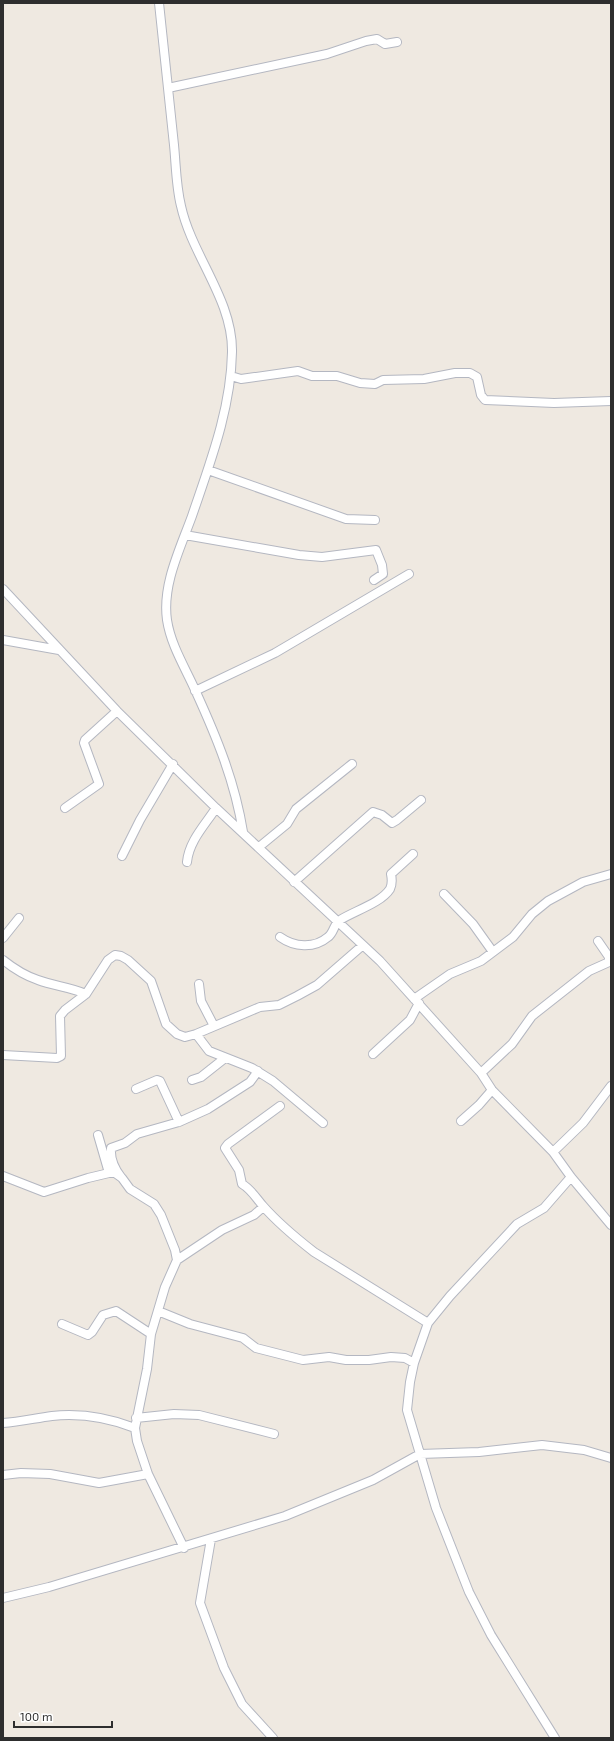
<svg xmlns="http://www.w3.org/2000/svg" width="614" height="1741" font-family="'Exo 2',sans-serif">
  <rect width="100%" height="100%" fill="#efe9e1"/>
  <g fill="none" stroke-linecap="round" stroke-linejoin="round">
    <g stroke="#b4b7c1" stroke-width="10">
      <path id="minor" d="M159,3C164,51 169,98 174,145C176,165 176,186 181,206C192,256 233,300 232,352C231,409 210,463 192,516C180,549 162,585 167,620C171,646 186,669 196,692C217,738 235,782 243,832
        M168,88L327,54L366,41L377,39L385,44L397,42
        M231,376L241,379L298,371L312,376H337L360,383L375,384L383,380L424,379L455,373H470L477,377L481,395L485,400L554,403L611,401
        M208,470L346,519L375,520
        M185,535L299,555L322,557L376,550L382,565L383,574L374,580
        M3,589L117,711L216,808L380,961L481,1073L492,1090L553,1152L571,1177L611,1225
        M3,640L59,650
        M195,691L275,653L409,574
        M65,808L99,784L84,743L85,740L117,711
        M259,847L287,824L296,809L352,764
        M122,856L140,820L173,764
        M187,862C189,841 205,825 216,808
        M294,882L373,812L382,815L392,823L397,820L421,800
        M444,894L473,924L493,952
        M280,937C294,947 314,949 328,937C334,933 334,923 340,920C354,911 381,903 390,889C392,885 392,879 391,874L413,854
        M3,938L19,918
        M3,960C13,968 26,976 38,980C54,986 71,987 86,994
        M199,984L201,1001L214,1026
        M414,999L450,974L481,961L513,937L532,914L548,901L583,882L611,874
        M196,1034L209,1051L252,1068L273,1081L323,1123
        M373,1054L410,1020L419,1003
        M3,1055L57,1058L61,1056L60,1016L65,1010L86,994L108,960L115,955L121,956L128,960L151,981L166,1024L177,1034L185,1037L196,1034L260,1007L279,1005L297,996L317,985L363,945
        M481,1073L512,1044L532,1016L589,971L609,962V957L598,941
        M192,1080L201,1077L225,1058
        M136,1089L157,1080L160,1081L179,1122
        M280,1106L228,1144L225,1148L239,1170L242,1184C251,1189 256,1198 263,1206C278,1223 296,1238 314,1252L428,1323
        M461,1121L479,1105L492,1090
        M98,1135L109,1173
        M553,1152L583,1123L611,1086
        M3,1176L44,1192L88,1178L109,1173H115L122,1178L130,1189L154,1204L161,1215L175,1250L177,1260L165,1287L151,1334L147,1369L135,1428L137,1441L148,1474L184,1548
        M121,1177C114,1168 110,1159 111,1148L125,1143L137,1134L179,1122L208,1109L250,1082L258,1071
        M177,1260L222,1230L254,1215L263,1207
        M158,1311L190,1324L243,1338L256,1348L303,1360L329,1357L346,1360H369L391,1357L405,1358L414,1363
        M62,1324L88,1335L92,1332L103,1315L116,1311L151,1334
        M136,1418L174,1414L199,1415L274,1434
        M3,1423C20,1422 36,1418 52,1416C80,1413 109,1418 135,1428
        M3,1475L21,1473L50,1474L99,1483L148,1474
        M211,1539L200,1603L224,1668L242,1704L273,1738
        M3,1598L49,1587L285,1516L373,1480L420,1454L479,1452L542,1445L584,1450L611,1458
        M555,1738L491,1635L469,1592L436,1508L407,1410L410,1382L414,1363L428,1323L450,1296L517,1224L544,1208L571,1177"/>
    </g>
    <use href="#minor" stroke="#fff" stroke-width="8"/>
  </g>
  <rect width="614" height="1741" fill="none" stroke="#2e2e2e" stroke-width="8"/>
  <path d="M14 1721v6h98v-6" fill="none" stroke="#2e2e2e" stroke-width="2"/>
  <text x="20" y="1721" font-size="12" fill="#2e2e2e" stroke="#ffffff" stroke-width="3" paint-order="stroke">100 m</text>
</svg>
